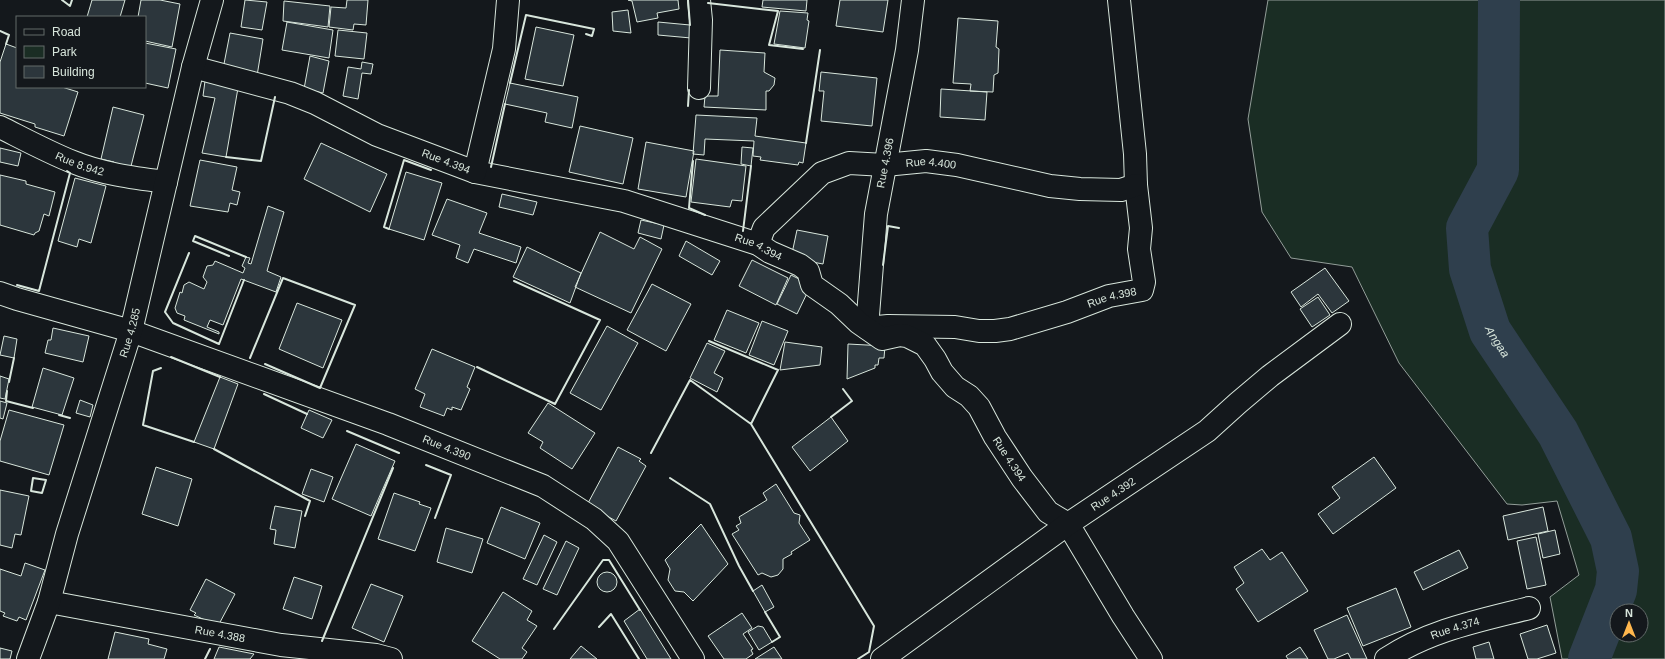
<svg xmlns="http://www.w3.org/2000/svg" width="1665" height="659" font-family="Arial,sans-serif">
  <rect width="100%" height="100%" fill="#14181c"/>
  <path fill="#1a2d24" stroke="#939e99" fill-rule="evenodd" d="M1268,0H1665V659H1562L1550,597L1579,575L1557,501L1522,505L1507,504L1399,363L1352,267L1291,258L1262,212L1248,119ZM1617,611H1641V635H1617Z"/>
  <g fill="none" stroke-linecap="round" stroke-linejoin="round">
    <path stroke="#2f3f4d" stroke-width="42" id="s1" d="M1499,0L1498,170L1467,228L1470,269L1490,331L1558,433L1611,538L1618,571L1616,590L1589,659"/>
  </g>
  <path fill="#2c363c" stroke="#d8e6dc" d="M92,0H125L120,17H87Z
    M141,0H160L180,4L172,47L145,41V17H138Z
    M245,0L267,2L262,30L241,27Z
    M347,0H368L366,25L354,24L353,30L329,27L331,7L346,8Z
    M628,0H678L679,9L657,13L658,18L637,22L632,1Z
    M763,0H807L806,11L762,7Z
    M840,0H888L883,32L836,26Z
    M284,1L330,6L328,27L283,21Z
    M628,10L631,33L613,31L612,12Z
    M780,11L808,13L807,20L809,21L805,48L774,44Z
    M958,18L998,21L996,47L999,49L998,73L994,75L993,92L970,91L971,84L953,83Z
    M287,22L333,30L329,58L282,50Z
    M658,22L690,25L691,38L658,35Z
    M536,27L574,35L563,86L525,79Z
    M338,30L367,33L364,59L335,56Z
    M230,33L263,39L257,76L223,69Z
    M145,43L176,49L168,88L145,83Z
    M6,44L17,48V87H62L78,92L64,136L35,127V124L0,113V62Z
    M720,50L765,53L764,72L775,78L774,85L769,91H766V110L704,107L705,96H718Z
    M310,56L329,61L323,93L304,89Z
    M362,62L373,64L371,74L362,73L358,99L343,96L348,67L361,69Z
    M821,72L877,78L872,126L821,121L824,91H819Z
    M205,81L238,88L226,157L202,153L215,98L203,96Z
    M510,83L578,97L572,128L545,122L547,113L505,104Z
    M941,89L987,92L985,120L940,117Z
    M113,107L144,115L129,174L112,171L114,162L101,159Z
    M696,115L757,118L755,136L806,143L803,163L799,162L798,165L760,160L761,157L753,156L754,141L705,139L704,155L693,154Z
    M580,126L633,138L623,184L569,172Z
    M646,142L694,151L686,197L638,189Z
    M321,143L387,174L370,212L304,179Z
    M742,147L753,148L751,166L741,164Z
    M0,148L21,153L18,166L0,162Z
    M696,159L746,166L742,201L732,200L730,207L691,202Z
    M200,160L237,167L232,190L240,192L237,205L230,203L228,212L190,206Z
    M406,172L442,183L424,240L389,229Z
    M0,175L26,181V184L55,192L49,216L44,214L39,231L35,233L34,235L0,225Z
    M75,178L106,186L91,243L79,239L77,247L58,241Z
    M502,194L537,202L533,215L499,207Z
    M447,199L487,213L479,233L521,247L516,263L474,249L468,263L456,258L460,245L432,235Z
    M268,206L284,212L267,271L281,277L276,292L241,279L223,325L210,320L207,327L219,332V334L184,320L185,316L177,313L175,308L180,292L182,293L184,285L189,282L204,289L207,282L203,277L207,266L213,265L215,261L243,273L245,268L242,266L246,257L250,258L248,263L251,264Z
    M641,220L664,225L661,239L638,233Z
    M797,230L828,236L823,264L791,258Z
    M600,232L634,249L640,237L662,249L631,313L575,287Z
    M686,241L720,261L712,275L679,256Z
    M527,247L581,273L570,303L513,277Z
    M752,260L788,278L776,305L739,286Z
    M1325,268L1349,301L1332,313L1318,294L1301,307L1291,292Z
    M791,275L811,285L797,314L777,304Z
    M652,284L691,304L666,351L627,330Z
    M1318,297L1330,315L1312,327L1300,309Z
    M297,303L342,320L323,368L279,349Z
    M727,310L759,323L746,353L714,340Z
    M762,321L788,331L774,365L749,355Z
    M607,326L638,343L601,410L570,393Z
    M53,328L89,336L83,362L45,353L48,340H51Z
    M4,336L17,339L14,358L0,355Z
    M785,342L822,347L820,365L780,370Z
    M707,343L725,351L714,373L723,378L717,392L690,378Z
    M848,344L885,346L884,358H879L878,365H875V368L847,379Z
    M432,349L475,367L467,387L470,389L461,410L452,407V410L447,408L444,416L420,407L425,394L415,389Z
    M43,368L74,378L62,415L32,407Z
    M0,376L9,379L5,399L0,398Z
    M220,377L238,384L214,449L194,442Z
    M80,400L93,405L90,417L76,413Z
    M0,401L7,403L3,419L0,418Z
    M548,403L595,433L572,469L540,448L543,442L528,433Z
    M9,410L64,425L49,475L0,461V441Z
    M309,410L332,420L323,438L301,428Z
    M831,417L848,441L810,471L792,447Z
    M356,444L395,461L371,516L332,499Z
    M618,447L641,459L639,461L646,466L616,521L587,505Z
    M1374,457L1396,488L1333,534L1318,514L1340,498L1332,487Z
    M156,467L192,479L178,526L142,514Z
    M311,469L333,477L324,502L302,494Z
    M776,484L794,513L800,515L799,523L810,540L791,552L792,554L783,559V569L778,575L771,577L762,573L758,575L732,534L739,530L736,526L741,523L739,517L767,500L763,493Z
    M0,490L29,496L21,535L15,534L12,548L0,545Z
    M394,493L420,502L419,504L431,508L415,551L378,539Z
    M275,506L302,511L295,548L274,544L276,530L270,529Z
    M501,507L540,523L525,559L487,543Z
    M1543,507L1548,531L1508,540L1503,516Z
    M701,524L728,564L693,601L684,592L675,591L668,580L670,569L665,560Z
    M446,528L483,539L472,573L437,562Z
    M1555,530L1560,554L1543,558L1538,534Z
    M544,535L557,542L537,585L523,579Z
    M1536,537L1546,585L1527,589L1517,541Z
    M566,541L579,548L557,595L543,589Z
    M1262,549L1270,560L1282,552L1308,591L1258,622L1236,589L1244,583L1234,567Z
    M1459,550L1468,568L1423,590L1414,572Z
    M25,563L45,570L26,620L19,617L17,621L3,616L5,613L0,611V569L21,576Z
    M597 582a10 10 0 1 1 20 0a10 10 0 1 1-20 0Z
    M294,577L322,586L312,619L283,609Z
    M206,579L235,594L218,626L194,615L196,613L190,610Z
    M371,584L403,596L384,642L352,628Z
    M762,585L774,607L765,612L753,591Z
    M1396,588L1411,627L1363,646L1347,608Z
    M503,592L532,611L527,620L537,626L522,648L527,652L522,659H500L472,641Z
    M640,609L671,659H647L624,621Z
    M742,613L752,628L743,634L753,649L751,650L753,654L746,659H724L708,636Z
    M1347,615L1367,659H1351L1348,653L1334,659H1328L1314,630Z
    M1547,625L1556,653L1537,659H1528L1520,634Z
    M758,626L763,627L772,642L759,650L748,632Z
    M115,632L149,639L148,644L167,649L164,659H108Z
    M1489,642L1494,659H1476L1473,647Z
    M581,646L597,659H570Z
    M219,647L254,654L250,659H214Z
    M774,647L782,659H755Z
    M1300,647L1308,659H1288L1286,656Z
    M0,648L12,651L10,659H0Z"/>
  <g fill="none" stroke-linecap="round" stroke-linejoin="round">
    <g stroke="#d8e6dc" stroke-width="24">
      <g id="minor">
        <path id="s2" d="M913,0L907,50L876,214L867,328L888,326L955,327L979,331H995L1010,329L1067,312L1109,296L1142,290L1144,282L1139,249L1141,228L1136,185L1135,154L1119,0"/>
        <path id="s3" d="M193,67L290,93L315,103L377,135L475,172L624,201L758,244L770,252L800,265L808,271L812,285L839,304L859,323L882,339L900,335L907,336L925,345L935,359L942,372L955,387L969,396L979,407L995,437L1022,478L1048,512L1068,524L1123,616L1151,659"/>
        <path d="M699,88L701,20L699,0"/>
        <path id="s4" d="M0,127C24,139 48,152 73,162C102,174 135,178 166,182"/>
        <path d="M475,172L504,49L508,0"/>
        <path id="s5" d="M758,244L764,228L822,173L849,163L885,165L926,161L957,165L1050,186L1080,189L1121,190L1136,185"/>
        <path id="s6" d="M0,293L17,299L131,331L388,424L543,486L594,519L618,541L693,659"/>
        <path id="s7" d="M49,602L281,645L376,655L391,659"/>
        <path id="s8" d="M28,659L49,602L67,534L131,331L193,67L212,0"/>
        <path id="s9" d="M882,659L1068,524L1207,431L1238,403L1270,376L1340,324"/>
        <path id="s10" d="M1386,659C1430,630 1478,621 1529,608"/>
      </g>
    </g>
    <use href="#minor" stroke="#14181c" stroke-width="22"/>
    <path stroke="#d8e6dc" stroke-width="2" d="M62,0L70,6L72,0
      M688,0L690,25
      M708,3L778,11L769,45L803,49
      M0,31L9,35L6,44
      M510,83L526,15L594,29L592,36L586,34
      M688,106L689,90
      M806,143L820,50
      M226,157L261,161L275,97
      M693,161L689,208L705,215
      M491,167L505,104
      M389,229L384,227L404,160L431,170
      M743,231L751,166
      M189,253L165,312L173,323L219,344L244,280
      M229,256L193,241L195,236L246,257
      M883,265L888,226L899,228
      M17,285L39,291L70,173L67,171
      M709,341L778,370L751,424
      M171,357L220,377
      M250,358L283,278L355,305L320,388L265,364
      M477,367L555,404L600,320L514,281
      M161,368L153,371L143,425L194,442
      M9,382L14,358
      M7,391L6,401L33,408
      M264,394L307,414
      M59,415L70,418
      M831,417L852,401L843,389
      M347,431L399,453
      M214,449L310,501L305,516
      M651,453L690,380L751,424L874,626L869,652L858,659
      M426,465L451,475L435,518
      M33,478L46,480L42,493L31,491Z
      M670,478L710,504L739,566L753,591
      M765,612L780,637L772,642
      M599,627L611,614L639,659
      M554,629L603,560H609L640,610
      M322,641L393,468
      M205,659L210,649"/>
  </g>
  <g text-anchor="middle" stroke-width="3" stroke-linejoin="round" paint-order="stroke">
    <g font-size="11" fill="#d8e6dc" stroke="#14181c">
      <text dy="4" stroke="none"><textPath href="#s3" startOffset="271">Rue 4.394</textPath></text>
      <text dy="4" stroke="none"><textPath href="#s4" startOffset="88">Rue 8.942</textPath></text>
      <text transform="translate(885 163) rotate(-79)" y="4">Rue 4.396</text>
      <text dy="4" stroke="none"><textPath href="#s5" startOffset="208">Rue 4.400</textPath></text>
      <text dy="4" stroke="none"><textPath href="#s3" startOffset="596">Rue 4.394</textPath></text>
      <text dy="4" stroke="none"><textPath href="#s2" startOffset="582">Rue 4.398</textPath></text>
      <text dy="4" stroke="none"><textPath href="#s8" startOffset="342">Rue 4.285</textPath></text>
      <text dy="4" stroke="none"><textPath href="#s6" startOffset="473">Rue 4.390</textPath></text>
      <text dy="4" stroke="none"><textPath href="#s3" startOffset="944">Rue 4.394</textPath></text>
      <text dy="4" stroke="none"><textPath href="#s9" startOffset="284">Rue 4.392</textPath></text>
      <text dy="4" stroke="none"><textPath href="#s10" startOffset="76">Rue 4.374</textPath></text>
      <text dy="4" stroke="none"><textPath href="#s7" startOffset="174">Rue 4.388</textPath></text>
    </g>
    <g font-size="12" font-style="italic" fill="#d8e6dc" stroke="#14181c">
      <text dy="4" stroke="none"><textPath href="#s1" startOffset="355">Angaa</textPath></text>
    </g>
  </g>
  <rect x="16" y="16" width="130" height="72" fill="#14181c" stroke="#626a69"/>
  <rect x="24" y="29" width="20" height="6" fill="#14181c" stroke="#626a69"/>
  <text x="52" y="36" font-size="12" fill="#d8e6dc">Road</text>
  <rect x="24" y="46" width="20" height="12" fill="#1a2d24" stroke="#626a69"/>
  <text x="52" y="56" font-size="12" fill="#d8e6dc">Park</text>
  <rect x="24" y="66" width="20" height="12" fill="#2c363c" stroke="#626a69"/>
  <text x="52" y="76" font-size="12" fill="#d8e6dc">Building</text>
  <g transform="translate(1629 623)"><circle r="19" fill="#14181c" stroke="#626a69"/>
  <path d="M0-3L7 15L0 10L-7 15Z" fill="#ffb74d"/>
  <text y="-6" font-size="11" font-weight="bold" text-anchor="middle" fill="#d8e6dc">N</text>
  </g>
</svg>
